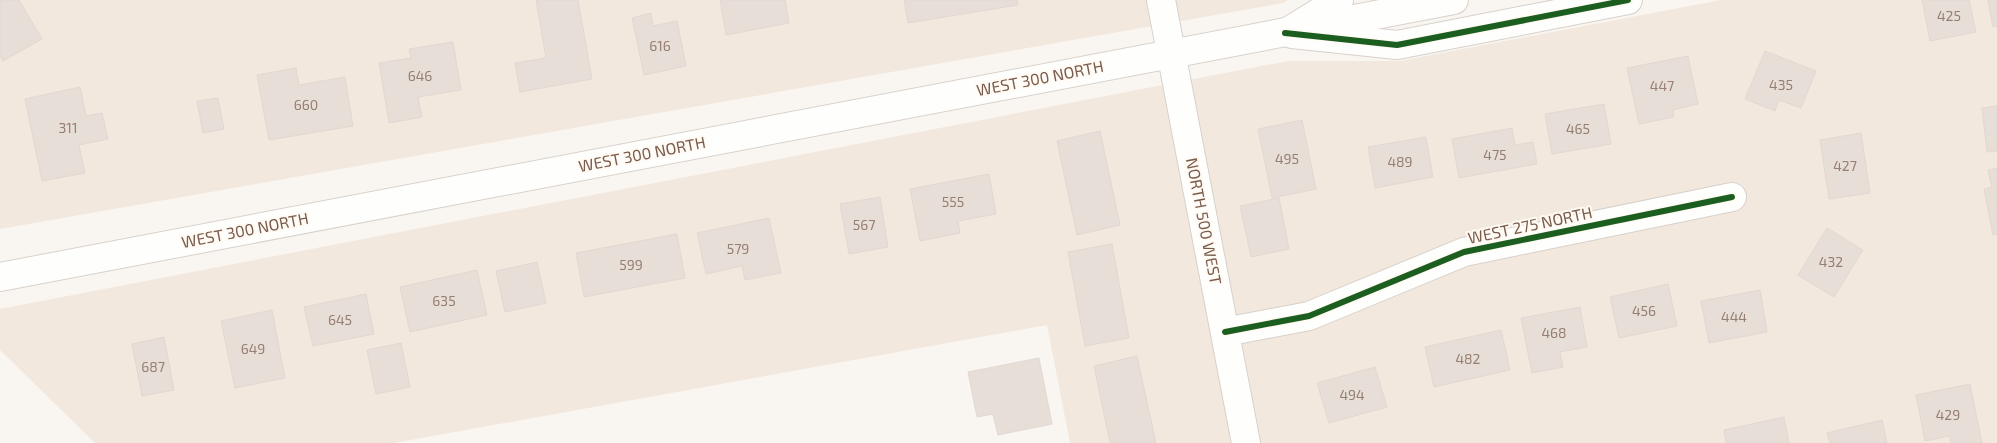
<svg xmlns="http://www.w3.org/2000/svg" width="1997" height="443" font-family="'Exo 2',sans-serif">
  <rect width="100%" height="100%" fill="#f9f5f0"/>
  <path fill="#f2e8de" d="M0,0H1288L1283,3L0,229Z
    M1721,0H1997V443H1070L1047,325L394,443H95L0,350V309L1288,61H1400Z"/>
  <path fill="#e6ded7" stroke="#e2d8d2" d="M0,0H19L42,39L3,61L0,55Z
    M536,0H578L592,79L520,92L515,63L546,58Z
    M720,0H785L789,23L726,35Z
    M904,0H1017L1018,5L908,23Z
    M1922,0H1969L1976,32L1930,41Z
    M1988,0H1997V26L1993,27Z
    M651,13L653,26L677,21L686,66L644,75L632,18Z
    M453,42L461,90L418,97L422,117L389,123L379,63L411,58L409,49Z
    M1765,51L1816,71L1801,108L1779,100L1775,111L1745,99Z
    M1688,56L1698,104L1673,110L1674,117L1639,124L1627,68Z
    M296,68L299,85L345,77L353,126L269,140L257,75Z
    M80,87L86,116L102,113L108,139L79,145L85,173L42,181L25,99Z
    M218,98L224,129L203,133L197,101Z
    M1604,104L1611,144L1552,154L1545,114Z
    M1997,106V151L1987,152L1982,108Z
    M1302,120L1316,189L1272,198L1258,129Z
    M1512,128L1515,145L1533,142L1537,164L1459,178L1452,139Z
    M1100,131L1120,225L1077,235L1057,141Z
    M1861,133L1870,193L1829,199L1820,140Z
    M1426,137L1433,177L1375,188L1368,147Z
    M1997,168V234L1993,235L1984,189L1992,187L1988,170Z
    M989,174L996,214L958,221L960,233L920,241L910,189Z
    M880,197L888,247L849,254L840,204Z
    M1279,198L1289,249L1251,257L1240,206Z
    M769,218L781,273L745,280L742,266L706,274L697,233Z
    M1827,228L1863,250L1834,297L1798,275Z
    M677,234L685,278L584,297L576,253Z
    M1112,244L1129,338L1085,346L1068,252Z
    M537,262L546,303L505,312L496,271Z
    M477,270L487,315L410,332L400,287Z
    M1668,284L1677,326L1619,338L1610,297Z
    M1760,290L1767,332L1709,343L1701,301Z
    M366,294L374,334L313,346L304,307Z
    M1580,307L1587,347L1560,352L1563,367L1532,373L1521,318Z
    M272,310L285,378L235,388L221,321Z
    M1501,330L1510,370L1434,387L1425,347Z
    M164,337L174,390L142,396L132,344Z
    M401,343L410,387L376,394L367,350Z
    M1137,356L1156,443H1110L1094,366Z
    M1039,358L1052,424L998,435L993,414L977,417L968,372Z
    M1375,367L1387,407L1329,423L1317,383Z
    M1970,384L1982,443H1951L1949,436L1925,441L1916,395Z
    M1784,417L1789,443H1726L1724,430Z
    M1882,420L1887,443H1830L1827,433Z"/>
  <g fill="none" stroke-linecap="round" stroke-linejoin="round">
    <g stroke="#d7d1cb" stroke-width="30">
      <path id="street" d="M1161,0L1246,443
        M1289,31L1339,0
        M1292,34L1397,45L1628,0
        M1225,332L1309,316L1464,252L1732,197"/>
    </g>
    <g stroke="#d9d2cb" stroke-width="30">
      <path id="secondary" d="M0,277L1454,0"/>
    </g>
    <use href="#street" stroke="#fefefd" stroke-width="28"/>
    <use href="#secondary" stroke="#fefefd" stroke-width="28"/>
    <g stroke="#fffaf3" stroke-width="9">
      <path id="cycleway" d="M1285,33L1397,45L1628,0
        M1225,332L1309,316L1464,252L1732,197"/>
    </g>
    <use href="#cycleway" stroke="#1b5e20" stroke-width="6"/>
  </g>
  <g text-anchor="middle" stroke-width="4" stroke-linejoin="round" paint-order="stroke">
    <g font-size="14" fill="#977e72">
      <text x="1949" y="21">425</text>
      <text x="660" y="51">616</text>
      <text x="420" y="81">646</text>
      <text x="1781" y="90">435</text>
      <text x="1662" y="91">447</text>
      <text x="306" y="110">660</text>
      <text x="68" y="133">311</text>
      <text x="1578" y="134">465</text>
      <text x="1495" y="160">475</text>
      <text x="1287" y="164">495</text>
      <text x="1400" y="167">489</text>
      <text x="1845" y="171">427</text>
      <text x="953" y="207">555</text>
      <text x="864" y="230">567</text>
      <text x="738" y="254">579</text>
      <text x="1831" y="267">432</text>
      <text x="631" y="270">599</text>
      <text x="444" y="306">635</text>
      <text x="1644" y="316">456</text>
      <text x="1734" y="322">444</text>
      <text x="340" y="325">645</text>
      <text x="1554" y="338">468</text>
      <text x="253" y="354">649</text>
      <text x="1468" y="364">482</text>
      <text x="153" y="372">687</text>
      <text x="1352" y="400">494</text>
      <text x="1948" y="420">429</text>
    </g>
    <g font-size="16" fill="#7a5c4d" stroke="#fffaf3">
      <text transform="translate(1040 78) rotate(-11)" y="6">WEST 300 NORTH</text>
      <text transform="translate(642 154) rotate(-11)" y="6">WEST 300 NORTH</text>
      <text transform="translate(1204 221) rotate(79)" y="6">NORTH 500 WEST</text>
      <text transform="translate(1530 225) rotate(-12)" y="6">WEST 275 NORTH</text>
      <text transform="translate(245 230) rotate(-11)" y="6">WEST 300 NORTH</text>
    </g>
  </g>
</svg>
